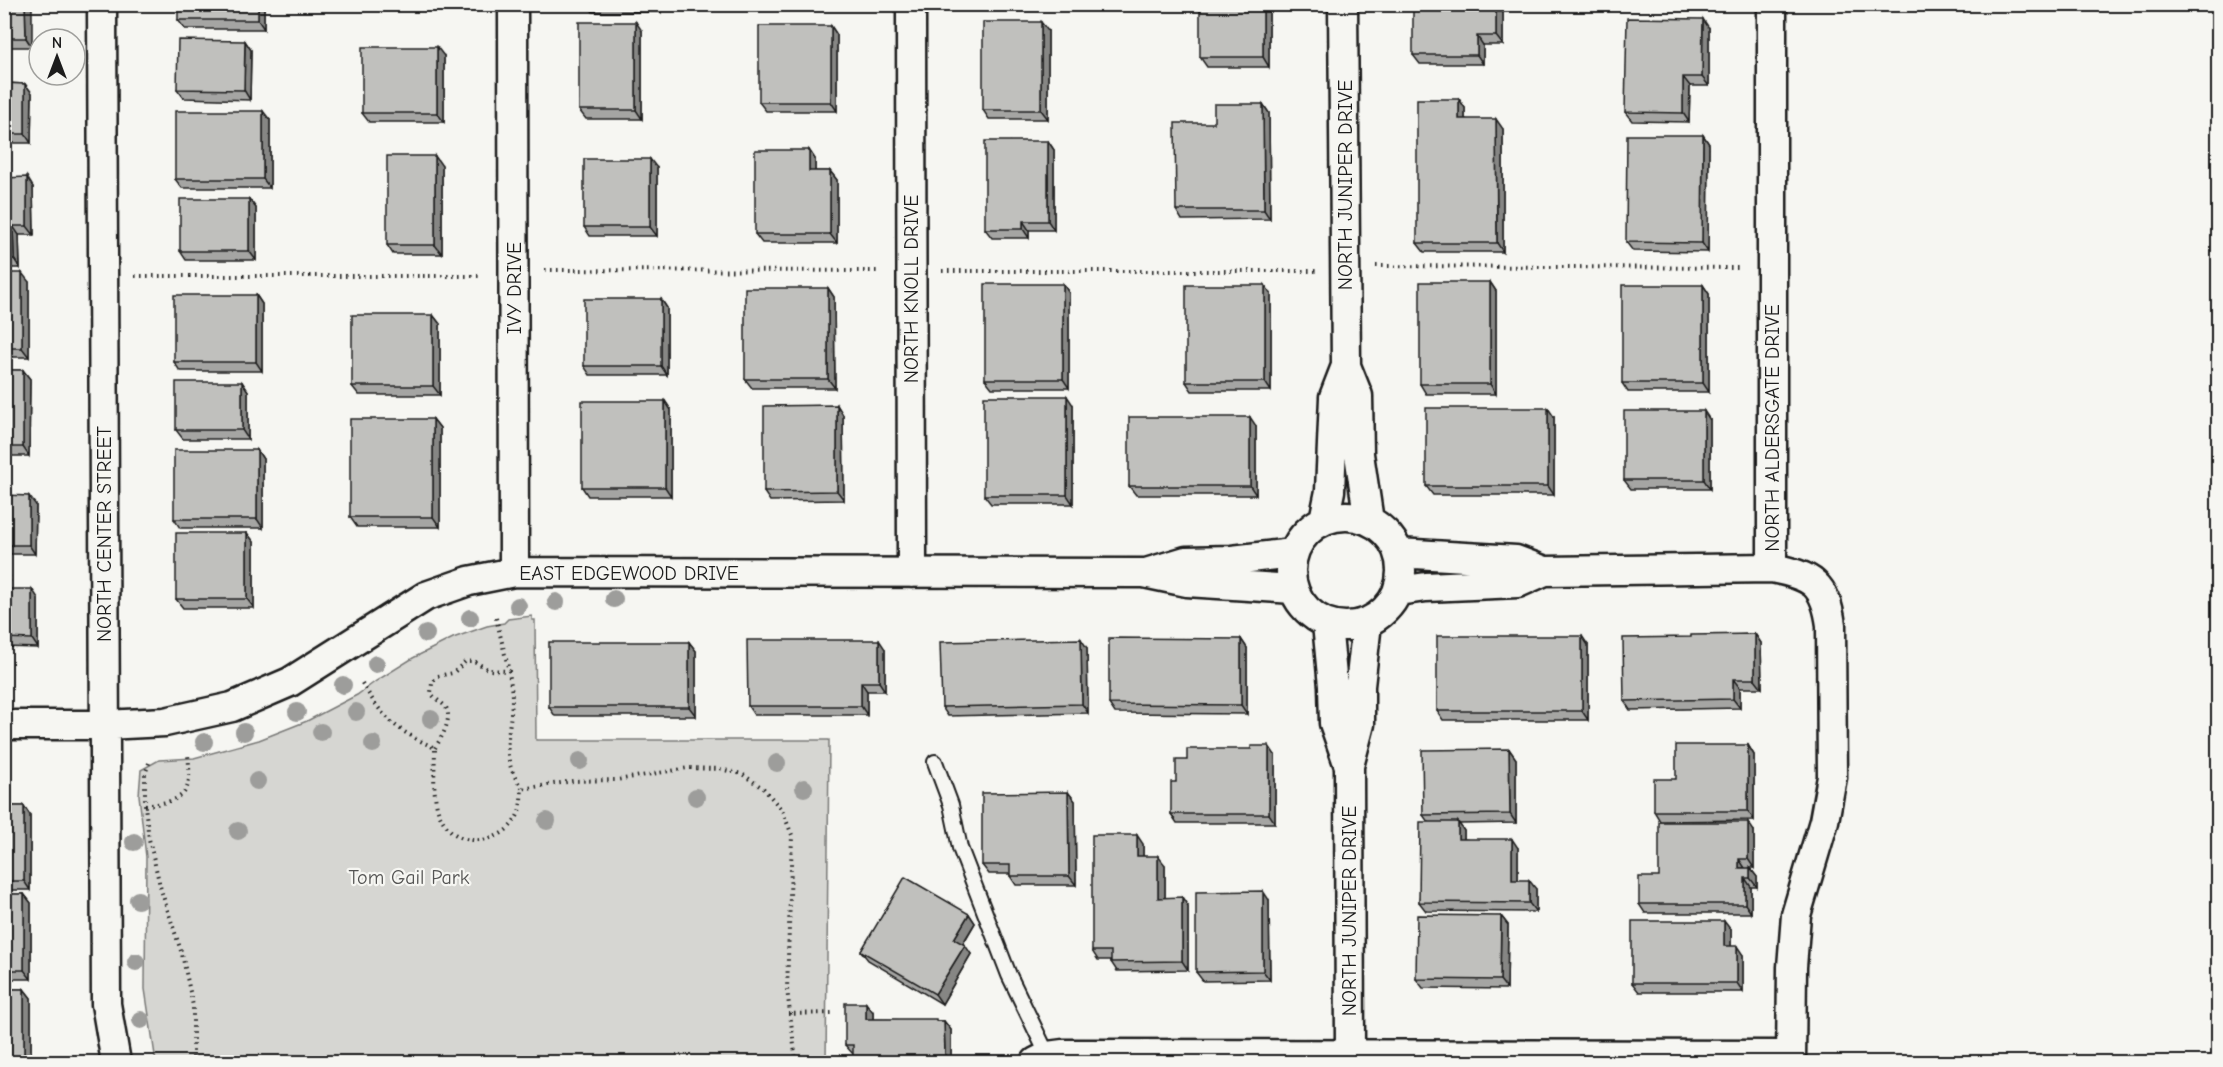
<svg xmlns="http://www.w3.org/2000/svg" width="2223" height="1067" font-family="'Comic Neue',sans-serif">
  <rect width="100%" height="100%" fill="#f6f6f2"/>
  <filter id="ink" filterUnits="userSpaceOnUse"><feTurbulence type="fractalNoise" baseFrequency=".0167" numOctaves="2"/><feDisplacementMap in="SourceGraphic" scale="12" xChannelSelector="R" yChannelSelector="G"/><feConvolveMatrix kernelMatrix="1 2 1 2 8 2 1 2 1" color-interpolation-filters="sRGB"/></filter>
  <g filter="url(#ink)">
    <path fill="#d6d6d2" stroke="#797977" stroke-width="1.5" d="M532,616V620H535L536,740H829L826,1062H156L145,989L146,857L139,795L141,770L159,760L194,758L259,740L307,721L357,695L376,681L413,658L453,638L487,626L504,623L508,619Z"/>
    <g fill="none" stroke-linecap="round" stroke-linejoin="round">
      <g stroke="#1c1c1c" stroke-width="18">
        <path id="lane" d="M935,762L951,805L960,848L1009,975L1048,1056"/>
      </g>
      <g stroke="#1c1c1c" stroke-width="33">
        <path id="street" d="M102,4L106,1004L116,1062
          M513,4L514,572
          M911,4L912,573
          M1343,4L1346,366L1358,396L1359,454L1369,521
          M1291 571a55 55 0 1 1 110 0a55 55 0 1 1-110 0Z
          M1324,520L1330,491L1334,397L1346,366
          M1398,553L1516,560L1545,571L1772,568C1812,576 1825,583 1831,625L1832,777L1824,821L1796,915L1792,967L1791,1062
          M1772,568V4
          M1146,573L1186,561L1232,560L1293,553
          M1398,591L1426,587L1518,583L1545,571
          M1327,624L1333,686L1334,723L1349,766
          M4,725H105L165,722L232,707L290,682L426,596L469,581L514,572L1144,573L1187,582L1293,589
          M1350,1055L1349,766L1360,724V686L1367,623
          M1036,1062L1048,1056L1063,1054L1791,1055"/>
      </g>
      <path stroke="#1c1c1c" stroke-width="4" stroke-dasharray="1.5 4.5" stroke-linecap="butt" d="M1376,266L1741,268
        M545,270L880,271
        M942,271H1316
        M135,276H482
        M496,618L509,671
        M362,683C384,720 396,730 435,748C435,771 430,804 445,824C461,849 501,843 515,820C521,812 521,798 522,789L573,781L617,780L688,768L720,769L742,774L764,789L782,810L792,835L787,989L796,1062
        M435,748C441,738 454,718 445,706C441,702 435,699 431,693L432,683L438,676L453,673L466,661H474L489,670L509,671C510,680 512,690 512,699C511,735 498,755 522,788
        M149,763L145,774V806L149,839L161,890L182,954L193,1006V1062
        M145,806C184,800 193,796 188,755
        M788,1014L835,1013"/>
      <use href="#lane" stroke="#f6f6f2" stroke-width="14"/>
      <use href="#street" stroke="#f6f6f2" stroke-width="28"/>
    </g>
    <g fill="#9d9d9b">
      <circle cx="614" cy="599" r="9"/>
      <circle cx="556" cy="602" r="9"/>
      <circle cx="518" cy="606" r="9"/>
      <circle cx="470" cy="618" r="9"/>
      <circle cx="426" cy="634" r="9"/>
      <circle cx="376" cy="664" r="9"/>
      <circle cx="343" cy="685" r="9"/>
      <circle cx="297" cy="712" r="9"/>
      <circle cx="356" cy="712" r="9"/>
      <circle cx="431" cy="719" r="9"/>
      <circle cx="244" cy="732" r="9"/>
      <circle cx="321" cy="732" r="9"/>
      <circle cx="204" cy="742" r="9"/>
      <circle cx="373" cy="744" r="9"/>
      <circle cx="580" cy="761" r="9"/>
      <circle cx="777" cy="763" r="9"/>
      <circle cx="257" cy="781" r="9"/>
      <circle cx="804" cy="788" r="9"/>
      <circle cx="696" cy="797" r="9"/>
      <circle cx="547" cy="821" r="9"/>
      <circle cx="238" cy="831" r="9"/>
      <circle cx="134" cy="842" r="9"/>
      <circle cx="138" cy="900" r="9"/>
      <circle cx="136" cy="962" r="9"/>
      <circle cx="141" cy="1020" r="9"/>
    </g>
    <path fill="#a5a5a3" stroke="#1c1c1c" stroke-width="1.5" d="M4,4L32,47H8V80H4Z
      M264,4V29H185L178,20Z
      M369,4H439V9H372Z
      M587,4H661V12H593Z
      M806,4H843V5Z
      M1269,4V67H1207L1200,57Z
      M1503,4V45H1483V64H1420L1413,55Z
      M831,26L837,35V111H766L759,102Z
      M1709,28V86H1690L1689,122L1632,121L1625,112Z
      M642,31V119H586L579,110Z
      M1048,31V119H989L983,110Z
      M245,41L251,50L250,100L184,98L177,89Z
      M444,56V122H369L362,113Z
      M4,83L25,84L32,93L31,143H7V174H4Z
      M1459,99L1465,108V119L1503,129V252H1424L1417,243Z
      M1263,104L1269,113L1270,219L1182,220L1176,210L1214,123Z
      M270,120V188H182L175,179Z
      M1703,135L1709,144L1708,252L1633,251L1626,242Z
      M1048,141L1054,150V230H1029V238H992L985,229Z
      M809,150L815,159V171H830L837,180V243H762L755,234Z
      M442,166V254H393L387,245Z
      M657,168V236H590L584,227Z
      M4,178L33,187L34,235H19L20,268H4Z
      M249,199L256,208V260H186L180,251Z
      M4,273L29,282V357H4Z
      M1490,282L1496,291V394H1426L1420,384Z
      M1063,284L1069,293V388H992L985,379Z
      M1703,285L1709,294V392H1628L1622,383Z
      M828,288L834,297L835,388H752L745,379Z
      M1271,294V391H1192L1186,382Z
      M256,295L262,304V371H180L174,362Z
      M661,299L667,308V375H590L584,366Z
      M433,315L440,324V395H359L352,386Z
      M4,370H23L30,379L29,456H4Z
      M242,382L248,391V439H183L176,430Z
      M665,401L671,410V496H588L582,487Z
      M837,405L843,415L844,500L770,501L764,492Z
      M1073,405V504H991L984,495Z
      M1554,417V495H1433L1426,486Z
      M433,419L440,428V527H357L350,517Z
      M1710,420V489H1631L1624,480Z
      M1256,426V495H1136L1129,486Z
      M257,450L263,459V528H180L174,519Z
      M4,467L9,473L8,495L36,505L35,554H4Z
      M247,533L254,542V608H183L176,599Z
      M4,556L9,564V589L38,598V648L4,647Z
      M1755,634L1761,643L1762,688H1740V708L1630,710L1624,701L1691,637Z
      M1241,639L1247,648V714L1115,713L1109,704Z
      M689,642L696,651V716H555L549,707Z
      M1588,645V720H1443L1437,711Z
      M1087,648L1088,713L948,716L942,707Z
      M885,649V691H867V715H754L748,706Z
      M1748,745L1754,755V820L1660,821L1654,811L1676,779Z
      M1509,749L1516,759V823L1459,824L1464,831V839L1518,848V880L1536,889V912L1426,911L1419,902L1428,822L1423,815Z
      M1275,755V823H1177L1171,814L1176,782L1187,760Z
      M1068,792L1075,801L1076,885H1016L1010,876V874H989L982,865Z
      M4,806H24L30,815V890H4Z
      M1754,831V868H1750L1757,877V887H1751V913H1645L1639,904L1659,877Z
      M1143,844V856L1165,865V898L1188,906V970L1117,971L1111,962V960H1098L1092,951Z
      M4,894H24L31,903V979H4Z
      M1269,900L1270,980L1203,981L1196,972Z
      M969,914L975,923L963,944L971,954L942,1004L868,960L861,951Z
      M1501,916L1508,925L1507,989L1423,988L1416,979Z
      M1731,930V946L1743,955V992H1639L1632,983Z
      M4,989H24L31,998V1062H4Z
      M873,1012V1019L944,1021L951,1030V1062H853V1054L845,1045Z"/>
    <path fill="#868684" stroke="#1c1c1c" stroke-width="1.5" d="M25,4H32V47L26,38Z
      M258,4H264V29L258,20Z
      M656,4H661V12Z
      M1263,4H1269V67L1263,57Z
      M1496,4H1503V45L1496,36Z
      M1703,19L1709,28V86L1702,77Z
      M636,22L642,31V119L636,110Z
      M1041,22L1048,31V119L1041,110Z
      M831,26L837,35V111L831,102Z
      M1477,36L1483,45V64L1477,55Z
      M4,41L8,47V80L4,75Z
      M245,41L251,50L250,100L244,90Z
      M437,47L444,56V122L437,113Z
      M1683,77L1690,86L1689,122L1683,113Z
      M25,84L32,93L31,143L25,134Z
      M1459,99L1465,108V129L1459,119Z
      M1263,104L1269,113L1270,219L1264,210Z
      M263,111L270,120V188L263,179Z
      M1496,119L1503,129V252L1497,243Z
      M1703,135L1709,144L1708,252L1702,243Z
      M4,139L7,143V174L4,170Z
      M1048,141L1054,150V230L1048,221Z
      M809,150L815,159V180L809,171Z
      M435,156L442,166V254L435,245Z
      M650,159L657,168V236L650,227Z
      M830,171L837,180V243L830,234Z
      M27,177L33,187L34,235L27,226Z
      M249,199L256,208V260L249,251Z
      M1023,221L1029,230V238L1023,229Z
      M13,226L19,235L20,268L14,259Z
      M22,273L29,282V357L22,348Z
      M1490,282L1496,291V394L1490,384Z
      M1063,284L1069,293V388L1063,379Z
      M1265,285L1271,294V391L1265,382Z
      M1703,285L1709,294V392L1703,383Z
      M828,288L834,297L835,388L828,379Z
      M256,295L262,304V371L256,362Z
      M661,299L667,308V375L661,366Z
      M433,315L440,324V395L433,386Z
      M23,370L30,379L29,456L23,447Z
      M242,382L248,391V439L242,430Z
      M1067,396L1073,405V504L1067,495Z
      M665,401L671,410V496L665,487Z
      M837,405L843,415L844,500L837,491Z
      M1548,408L1554,417V495L1548,486Z
      M1704,411L1710,420V489L1704,480Z
      M1250,417L1256,426V495L1250,486Z
      M433,419L440,428V527L433,517Z
      M257,450L263,459V528L257,519Z
      M4,467L9,473L8,504L4,499Z
      M29,496L36,505L35,554L29,545Z
      M247,533L254,542V608L247,599Z
      M4,556L9,564V598L4,591Z
      M32,589L38,598V648L32,639Z
      M1755,634L1761,643L1762,688L1755,679Z
      M1582,636L1588,645V720L1582,711Z
      M1081,639L1087,648L1088,713L1082,704Z
      M1241,639L1247,648V714L1241,705Z
      M879,640L885,649V691L879,682Z
      M689,642L696,651V716L689,707Z
      M1733,679L1740,688V708L1733,699Z
      M861,682L867,691V715L861,706Z
      M1748,745L1754,755V820L1748,811Z
      M1269,746L1275,755V823L1269,814Z
      M1509,749L1516,759V823L1510,814Z
      M1068,792L1075,801L1076,885L1069,876Z
      M24,806L30,815V890L24,881Z
      M1458,822L1464,831V848L1458,839Z
      M1748,822L1754,831V868L1748,859Z
      M1137,835L1143,844V865L1137,856Z
      M1512,839L1518,848V889L1512,880Z
      M1158,856L1165,865V907L1158,898Z
      M1739,859L1745,868H1739Z
      M1750,868L1757,877V887L1750,878Z
      M1745,878L1751,887V913L1745,904Z
      M1529,880L1536,889V912L1529,903Z
      M1263,891L1269,900L1270,980L1263,971Z
      M24,894L31,903V979L24,970Z
      M1182,897L1188,906V970L1182,961Z
      M969,914L975,923L960,948L954,939Z
      M1501,916L1508,925L1507,989L1500,980Z
      M1724,921L1731,930V955L1724,946Z
      M965,945L971,954L942,1004L935,994Z
      M1737,946L1743,955V992L1737,983Z
      M24,989L31,998V1062H25L24,1061Z
      M866,1003L873,1012V1028L866,1019Z
      M944,1021L951,1030V1062H950L945,1056Z
      M938,1056L942,1062H938Z"/>
    <path fill="#c0c0bd" stroke="#1c1c1c" stroke-width="1.5" d="M4,4H25L26,38H4Z
      M178,4H258V20H178Z
      M1200,4H1263V57H1200Z
      M1413,4H1496V36H1477V55H1413Z
      M1627,18L1703,19L1702,77H1683V113L1625,112Z
      M579,22H636V110H579Z
      M983,22H1041V110H983Z
      M759,26H831V102H759Z
      M178,40L245,41L244,90L177,89Z
      M362,47H437V113H362Z
      M4,83L25,84V134H4Z
      M1417,99H1459V119H1496L1497,243H1417Z
      M1214,104H1263L1264,210H1176L1175,123H1214Z
      M175,111H263V179H175Z
      M1627,135H1703L1702,243L1626,242Z
      M985,141H1048V221H1023V229H985Z
      M755,150H809V171H830V234H755Z
      M387,156H435V245H387Z
      M584,159H650V227H584Z
      M27,177V226H13L14,259H4V178Z
      M180,199H249V251H180Z
      M4,273H22V348H4Z
      M1420,282H1490V384H1420Z
      M985,284H1063V379H985Z
      M1186,285H1265V382H1186Z
      M1622,285H1703V383H1622Z
      M745,288H828V379H745Z
      M174,295H256V362H174Z
      M584,299H661V366H584Z
      M352,315H433V386H352Z
      M4,370H23V447H4Z
      M176,382H242V430H176Z
      M984,396H1067V495H984Z
      M582,401H665V487H582Z
      M837,405V491L764,492V406Z
      M1426,408H1548V486H1426Z
      M1624,411H1704V480H1624Z
      M1129,417H1250V486H1129Z
      M350,419H433V517H350Z
      M174,450H257V519H174Z
      M4,495L29,496V545H4Z
      M176,533H247V599H176Z
      M4,589H32V639L4,638Z
      M1755,634V679H1733V699L1624,701L1623,638L1691,637V635Z
      M1437,636H1582V711H1437Z
      M1109,638L1241,639V705L1109,704Z
      M1081,639L1082,704L942,707L940,642Z
      M747,640H879V682H861V706H748Z
      M549,642H689V707H549Z
      M1676,745H1748V811H1654V779H1676Z
      M1251,746H1269V814H1171V782H1176V760H1187V749H1251Z
      M1509,749L1510,814L1423,815L1422,750Z
      M1068,792L1069,876H1010V865H982V793Z
      M4,806H24V881H4Z
      M1420,822H1458V839H1512V880H1529V903L1419,902Z
      M1659,822H1748V859H1739V868H1750V878H1745V904H1639V877H1659Z
      M1092,835H1137V856H1158V898L1182,897V961L1111,962V951H1092Z
      M905,877L969,914L954,939L965,945L935,994L861,951Z
      M1263,891V971L1196,972V892Z
      M4,894H24V970H4Z
      M1417,915L1501,916L1500,980L1416,979Z
      M1632,921H1724V946H1737V983H1632Z
      M4,989H24V1061H4Z
      M845,1003H866V1019H936V1021H944L945,1056H938V1062H853V1045H845Z"/>
  </g>
  <g text-anchor="middle" stroke-width="4.5" stroke-linejoin="round" paint-order="stroke">
    <g font-size="20" fill="#1c1c1c" stroke="#f6f6f2">
      <text transform="translate(1345 185) rotate(-90)" y="7">NORTH JUNIPER DRIVE</text>
      <text transform="translate(514 288) rotate(-90)" y="7">IVY DRIVE</text>
      <text transform="translate(911 289) rotate(-90)" y="7">NORTH KNOLL DRIVE</text>
      <text transform="translate(1772 428) rotate(-90)" y="7">NORTH ALDERSGATE DRIVE</text>
      <text transform="translate(104 534) rotate(-90)" y="7">NORTH CENTER STREET</text>
      <text x="629" y="580">EAST EDGEWOOD DRIVE</text>
      <text transform="translate(1349 911) rotate(-90)" y="7">NORTH JUNIPER DRIVE</text>
    </g>
    <g font-size="20" fill="#545453" stroke="#f6f6f2">
      <text x="409" y="884">Tom Gail Park</text>
    </g>
  </g>
  <rect width="2223" height="1067" fill="none" stroke="#f6f6f2" stroke-width="24"/>
  <rect x="12" y="12" width="2199" height="1043" fill="none" stroke="#1c1c1c" stroke-width="2" filter="url(#ink)"/>
  <g transform="translate(57 57)"><circle r="28" fill="#f6f6f2" stroke="#9f9f9c" stroke-width="1.5"/>
  <path d="M0-4.5L10 22L0 15L-10 22Z" fill="#1c1c1c"/>
  <text y="-9" font-size="16" font-weight="bold" text-anchor="middle" fill="#1c1c1c">N</text>
  </g>
</svg>
